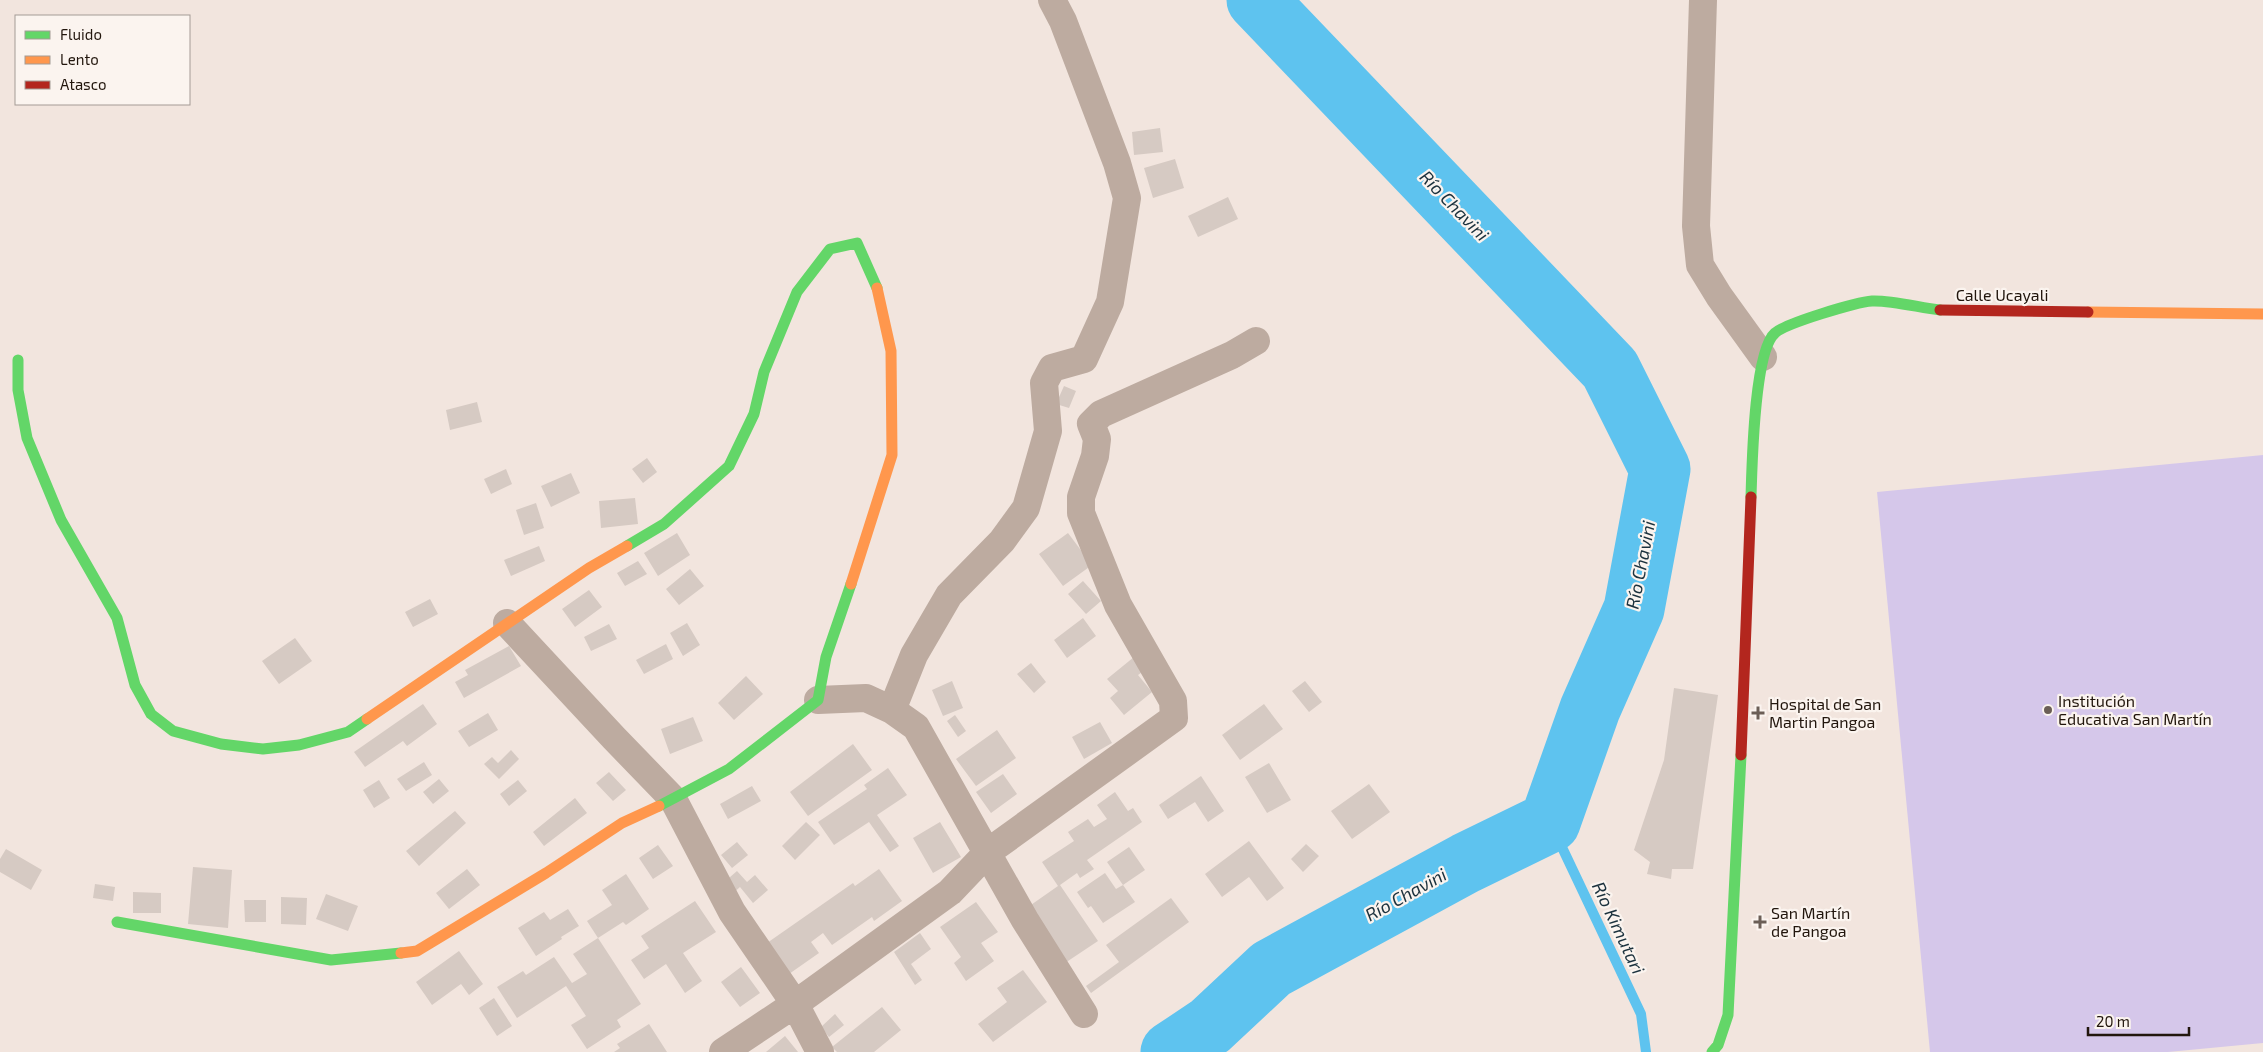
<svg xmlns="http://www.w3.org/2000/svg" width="2263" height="1052" font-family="'Exo 2',sans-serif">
  <rect width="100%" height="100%" fill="#f2e5de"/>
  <path fill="#d5c7ea" d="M2263,455V1043L2168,1052H1930L1877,492Z"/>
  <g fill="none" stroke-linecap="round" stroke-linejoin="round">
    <path stroke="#5ec3ef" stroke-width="10" d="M1550,822L1641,1014L1646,1052"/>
    <path stroke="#5ec3ef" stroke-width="61" d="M1171,1052L1210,1026L1271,969L1466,863L1550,822L1590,709L1634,609L1660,469L1610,369L1257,0"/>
  </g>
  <path fill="#d6cac3" d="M1160,128L1163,152L1134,155L1132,132Z
    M1175,159L1184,188L1153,198L1144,168Z
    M1228,197L1238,219L1198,237L1188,216Z
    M1064,386L1076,391L1069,408L1056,404Z
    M477,402L482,422L450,430L446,410Z
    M647,458L657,472L643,483L632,469Z
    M506,469L512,484L491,494L484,479Z
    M571,473L580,493L551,507L541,486Z
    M635,498L638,524L601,528L599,501Z
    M536,503L544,528L524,535L516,510Z
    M677,533L690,555L658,576L644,553Z
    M1068,533L1092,565L1063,586L1039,554Z
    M539,546L545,561L511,576L504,560Z
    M638,561L647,574L625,586L617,573Z
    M690,569L704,586L679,605L666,589Z
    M1083,581L1101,601L1086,614L1068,594Z
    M589,590L602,607L575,627L562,609Z
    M430,599L438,614L413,627L405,612Z
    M1083,618L1096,636L1067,658L1054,640Z
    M687,623L700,645L683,656L670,633Z
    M609,624L617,639L591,651L584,637Z
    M295,638L312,661L279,684L262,661Z
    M666,644L673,659L644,674L636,660Z
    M509,646L521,666L464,698L455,682L468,675L465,670Z
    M1134,657L1145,670L1138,675L1152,692L1124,715L1110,698L1118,691L1107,679Z
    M1031,663L1046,682L1034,693L1017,674Z
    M746,676L763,694L734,720L718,703Z
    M952,681L963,708L943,716L932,690Z
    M1305,681L1322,702L1309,712L1292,691Z
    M1674,688L1718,695L1693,869H1672L1671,879L1647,874L1650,862L1634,850L1664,760Z
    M423,704L437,724L407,746L403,741L365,767L354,752Z
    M1264,704L1283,729L1240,760L1222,735Z
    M488,713L498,730L469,747L458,731Z
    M955,715L966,731L958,737L947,721Z
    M693,717L703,741L670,754L661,729Z
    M1100,722L1112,743L1084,759L1072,737Z
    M997,730L1016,758L976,786L956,759Z
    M853,744L872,770L808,816L790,792Z
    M511,750L519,759L499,779L484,764L492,757L498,763Z
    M424,762L432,775L406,791L397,779Z
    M1269,763L1291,800L1267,813L1245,777Z
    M888,768L907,795L877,815L899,846L890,852L869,822L834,845L818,822L867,789L864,785Z
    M609,772L626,790L613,801L596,783Z
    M1003,774L1017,794L991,813L976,792Z
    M1201,776L1224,811L1208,822L1195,802L1168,819L1159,805Z
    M439,779L449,791L433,804L423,792Z
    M379,780L390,798L374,808L363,790Z
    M518,780L527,791L509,806L500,794Z
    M1369,784L1390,812L1352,839L1331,811Z
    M752,786L761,801L728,819L720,804Z
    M1115,792L1128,811L1133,808L1142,822L1087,860L1094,869L1080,878L1077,873L1060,885L1098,941L1065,963L1028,907L1058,886L1042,862L1074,841L1068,832L1088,819L1094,827L1107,819L1097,805Z
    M575,798L587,813L544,846L533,832Z
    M455,811L466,823L419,866L406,851Z
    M806,822L820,835L795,860L782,846Z
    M940,822L961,857L933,873L913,838Z
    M1249,841L1284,888L1267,901L1249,877L1222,897L1205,874Z
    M737,842L748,855L732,868L721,855Z
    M1306,844L1319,856L1303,872L1291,859Z
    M658,845L673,866L653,879L639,858Z
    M1129,847L1145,870L1123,885L1107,862Z
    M6,849L42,870L31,890L0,872V859Z
    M193,867L232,870L228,928L188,924Z
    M467,869L480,885L449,909L436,893Z
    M879,869L902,901L874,921L872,917L832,945L823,933L811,942L819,953L789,974L767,943L853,883L855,886Z
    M737,871L747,882L755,875L768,890L753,903L740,887L731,895L722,884Z
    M1105,873L1116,889L1123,885L1135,902L1103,923L1091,906L1088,908L1077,892Z
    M626,874L649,909L626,925L623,922L598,938L587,921L612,905L602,890Z
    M95,884L115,887L113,901L93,898Z
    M133,892L161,893V913H133Z
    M326,894L358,906L348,931L316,919Z
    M281,897L307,898L306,925L281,924Z
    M1171,898L1189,922L1091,993L1086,986L1119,962L1106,945Z
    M244,900H266V922H245Z
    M695,901L716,932L683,953L702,981L685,993L666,964L644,979L631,960L649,948L641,936Z
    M976,902L998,932L981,943L994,961L966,981L954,963L961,957L940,927Z
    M568,909L579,926L561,937L562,939L536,956L518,928L544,912L550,920Z
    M920,933L931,949L911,964L922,980L915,985L894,952Z
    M598,938L641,1004L617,1020L621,1027L587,1049L571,1025L586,1016L566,986L517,1018L497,987L523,971L526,975L554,957L572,983L587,974L573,954Z
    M459,951L483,984L469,995L461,984L432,1005L416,982Z
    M741,967L760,993L740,1007L721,982Z
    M1023,970L1047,1002L993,1042L978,1024L1007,1002L997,988Z
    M494,998L512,1026L497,1036L479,1008Z
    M882,1007L901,1030L874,1052H837L832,1047Z
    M835,1014L844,1025L829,1037L821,1027Z
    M649,1024L667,1052H614L620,1048L617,1044Z
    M785,1036L798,1052H766Z"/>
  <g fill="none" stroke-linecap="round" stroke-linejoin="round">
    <path stroke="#bdaba0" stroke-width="28" d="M1703,0L1696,226L1700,265L1719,296L1763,357
      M507,623L614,738L673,799L732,912L795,1004L820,1052
      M818,700L866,698L892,710L916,727L1025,920L1084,1014
      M892,710L914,655L949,595L1002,541L1026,508L1048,431L1044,383L1052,368L1084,359L1110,302L1127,198L1117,163L1063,21L1052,0
      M723,1052L795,1004L950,892L988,852L1174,718L1173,701L1118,605L1081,513V497L1095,456L1097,439L1091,424L1101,414L1232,355L1256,341"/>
    <path stroke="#63d668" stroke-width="11" d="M18,360V390L27,438L61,520L117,618L135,685L151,714L173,731L221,744L263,749L299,745L348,732L367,719
      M1751,497C1752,466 1754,351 1775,333C1786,323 1857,302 1872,301C1891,300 1921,308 1940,310
      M627,546L664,524L729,466L754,414L764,372L797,292L830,249L857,243L877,288
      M659,806L729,769L818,700L826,657L851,584
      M117,922L331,960L401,953
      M1712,1052L1718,1045L1728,1015L1741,755"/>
    <path stroke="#ff974d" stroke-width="11" d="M2088,312L2263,314
      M851,584L892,455L891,351L877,288
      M367,719L589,568L627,546
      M401,953L417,951L546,873L622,823L659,806"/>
    <path stroke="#b3261e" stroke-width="11" d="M1940,310L2088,312
      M1741,755L1751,497"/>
  </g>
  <g fill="#6b5e56" stroke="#fbf4ef" stroke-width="2">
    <circle cx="2048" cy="710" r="5"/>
    <path d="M1755.5 705.5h5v5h5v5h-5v5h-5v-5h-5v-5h5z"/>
    <path d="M1757.5 914.5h5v5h5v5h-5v5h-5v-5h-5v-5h5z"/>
  </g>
  <g text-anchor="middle" stroke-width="4.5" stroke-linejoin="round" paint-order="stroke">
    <g font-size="16" fill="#22160d" stroke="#fbf4ef">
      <text x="2002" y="301">Calle Ucayali</text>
    </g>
    <g font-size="16" fill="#22160d" stroke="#fbf4ef" text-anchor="start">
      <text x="2058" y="707">Institución<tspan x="2058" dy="18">Educativa San Martín</tspan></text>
      <text x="1769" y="710">Hospital de San<tspan x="1769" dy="18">Martin Pangoa</tspan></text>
      <text x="1771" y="919">San Martín<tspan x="1771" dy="18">de Pangoa</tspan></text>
    </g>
    <g font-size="18" font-style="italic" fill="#1b313d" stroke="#fbf4ef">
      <text transform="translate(1454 206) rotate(46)" y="6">Río Chavini</text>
      <text transform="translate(1641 565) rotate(-79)" y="6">Río Chavini</text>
      <text transform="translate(1406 895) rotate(-29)" y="6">Río Chavini</text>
      <text transform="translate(1618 928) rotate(65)" y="6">Río Kimutari</text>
    </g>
  </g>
  <rect x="15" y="15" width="175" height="90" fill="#fbf4ef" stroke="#a49b95"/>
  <rect x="25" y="31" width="25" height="8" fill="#63d668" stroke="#a49b95"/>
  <text x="60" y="40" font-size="15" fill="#22160d">Fluido</text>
  <rect x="25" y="56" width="25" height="8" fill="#ff974d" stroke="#a49b95"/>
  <text x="60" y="65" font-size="15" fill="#22160d">Lento</text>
  <rect x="25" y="81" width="25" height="8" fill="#b3261e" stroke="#a49b95"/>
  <text x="60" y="90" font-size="15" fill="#22160d">Atasco</text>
  <path d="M2088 1027v8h101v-8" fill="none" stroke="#22160d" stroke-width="2.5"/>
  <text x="2096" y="1027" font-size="15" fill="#22160d" stroke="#fbf4ef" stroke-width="4" paint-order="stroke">20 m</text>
</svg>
